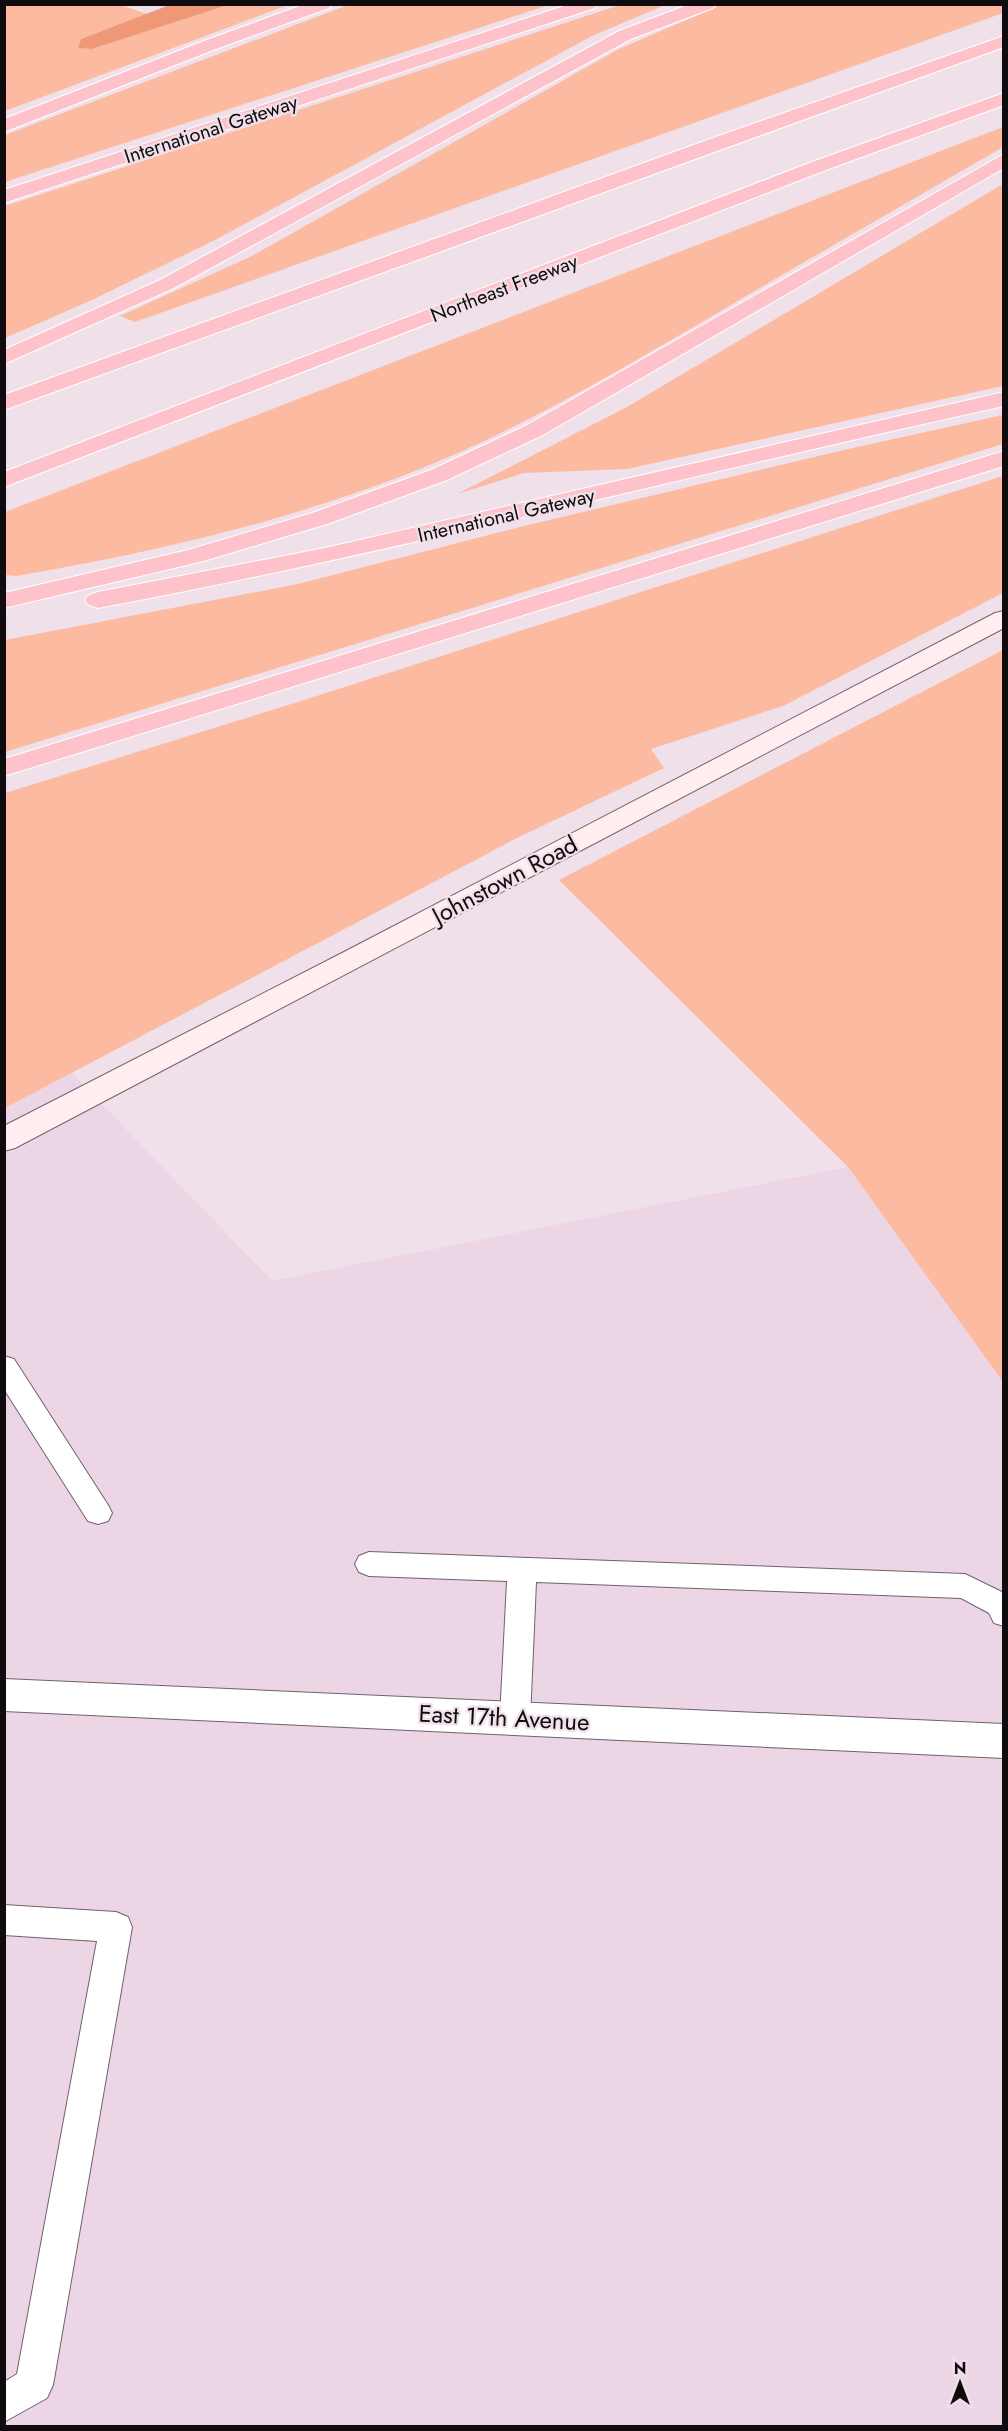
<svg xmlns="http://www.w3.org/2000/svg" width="1008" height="2431" font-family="Jost,sans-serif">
  <rect width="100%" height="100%" fill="#f0e0ea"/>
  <path fill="#ecd5e5" d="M72,1073L272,1281L848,1167L1003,1382V2426H5V1108Z"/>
  <path fill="#fcbba0" d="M5,5H121L147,14L81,39L78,48L92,49L228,5H288L5,111L4,86L7,82L4,81Z
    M348,5H549L5,182V135Z
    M620,5H665L592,36L215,240L92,300L5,338V206Z
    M721,5H1003V13L135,322L120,316L252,256L619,49Z
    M1003,127V147C903,205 802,263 702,322C614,373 525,426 432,464C299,519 157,552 16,576L5,575V512Z
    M1003,184V386L627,469L524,473L457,494L627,407Z
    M1003,415V444L5,752V640L298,584L524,526L848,449Z
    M1003,476V593L783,706L651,749L664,768L517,838L5,1108V793L301,701Z
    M1003,650V1382L848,1167L559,880Z"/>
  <path fill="#ee9875" d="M172,4L228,5L92,49L78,48L81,39Z"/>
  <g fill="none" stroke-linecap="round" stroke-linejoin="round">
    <g stroke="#70626c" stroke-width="2">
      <path id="lane" d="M4,1356L14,1359L108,1505L112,1513L108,1521L98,1524L88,1521L4,1389Z
        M369,1552L965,1574L1004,1593V1626L994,1623L989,1613L961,1598L536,1582L530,1719L526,1728L515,1732L504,1728L500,1719L507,1581L369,1576L359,1572L355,1564L359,1556Z
        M4,1905L116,1912L128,1917L132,1927L53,2385L47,2398L4,2422V2382L17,2374L97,1941L4,1935Z"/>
    </g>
    <g stroke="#70626c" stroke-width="2">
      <path id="street" d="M4,1679L1004,1724V1758L4,1711Z"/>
    </g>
    <g stroke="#70626c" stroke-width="2">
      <path id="secondary" d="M1004,611V628L15,1148L4,1151V1126L344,952L995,613Z"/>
    </g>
    <g stroke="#fff" stroke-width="2">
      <path id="highway" d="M305,4H331L329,8L216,49L4,132V119L204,41Z
        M570,4H597L595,8L4,203V190Z
        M690,4H715L713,8L631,39L174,288L4,364V350L160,280L619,31Z
        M1004,36V47L4,410V395L710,139Z
        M1004,93V105L826,170L4,487V472L812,162Z
        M1004,154V168L543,435L447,480L330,523L204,561L4,608V593L188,550L312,513L431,470L527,425Z
        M1004,392V406C701,472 402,551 98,608L89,605L85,600L89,595L98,592L325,548Z
        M1004,451V466L4,776V759Z"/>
    </g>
    <use href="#lane" fill="#fff" fill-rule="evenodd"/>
    <use href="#street" fill="#fff" fill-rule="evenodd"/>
    <use href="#secondary" fill="#ffedef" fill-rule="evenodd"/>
    <use href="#highway" fill="#fec3ca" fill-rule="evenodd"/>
  </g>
  <g text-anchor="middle" stroke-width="4.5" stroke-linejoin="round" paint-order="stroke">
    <g font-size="20" fill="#100b0e" stroke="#f0e0ea">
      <text transform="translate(211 129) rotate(-18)" y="7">International Gateway</text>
      <text transform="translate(504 288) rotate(-21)" y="7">Northeast Freeway</text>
      <text transform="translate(506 515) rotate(-13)" y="7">International Gateway</text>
    </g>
    <g font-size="24" fill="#100b0e" stroke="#f0e0ea">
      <text transform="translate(505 880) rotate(-28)" y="8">Johnstown Road</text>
      <text transform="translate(504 1718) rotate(3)" y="8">East 17th Avenue</text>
    </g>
  </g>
  <rect width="1008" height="2431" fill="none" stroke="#100b0e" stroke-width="12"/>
  <g transform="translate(960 2383)" stroke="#f0e0ea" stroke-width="4.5" paint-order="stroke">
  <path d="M0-4.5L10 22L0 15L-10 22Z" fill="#100b0e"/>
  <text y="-9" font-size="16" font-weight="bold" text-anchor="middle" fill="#100b0e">N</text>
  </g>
</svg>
